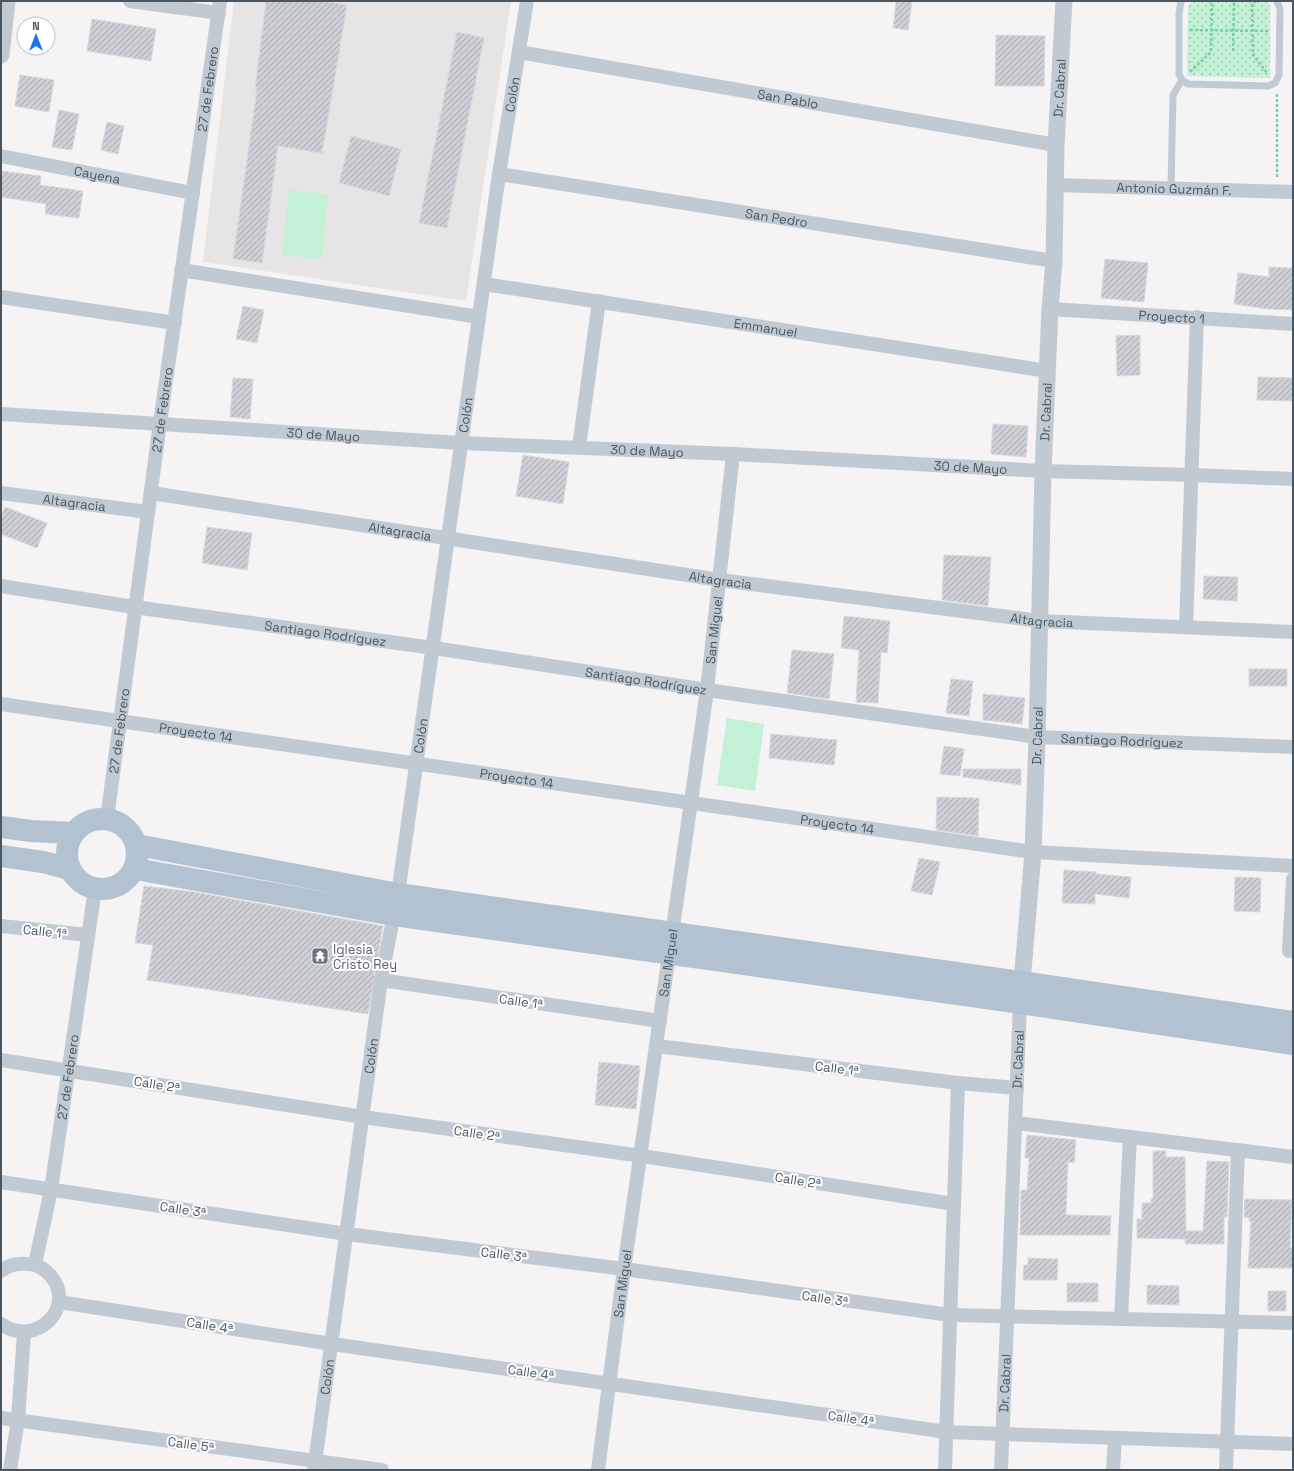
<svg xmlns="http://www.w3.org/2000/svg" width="1294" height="1471" font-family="'Space Grotesk',sans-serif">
  <defs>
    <pattern id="grass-dots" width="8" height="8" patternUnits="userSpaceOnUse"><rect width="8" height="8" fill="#c3f1d5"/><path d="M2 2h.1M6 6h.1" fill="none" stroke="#a0c6b0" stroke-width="1.8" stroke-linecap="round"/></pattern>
    <pattern id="building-hatch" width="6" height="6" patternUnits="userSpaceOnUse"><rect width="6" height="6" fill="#cdcfd5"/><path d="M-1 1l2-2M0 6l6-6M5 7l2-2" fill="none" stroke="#a8abb0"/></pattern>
  </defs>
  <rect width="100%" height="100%" fill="#f5f3f3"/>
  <path fill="#e6e4e5" d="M234,1H511L466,301L203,262Z"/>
  <path fill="url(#grass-dots)" d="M1192,1H1267L1270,5V78L1187,76L1188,7Z"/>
  <path fill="#c3f1d5" d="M289,190L328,194L322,259L282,255Z
    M727,718L764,724L755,791L717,785Z"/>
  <path fill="url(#building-hatch)" stroke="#d7d9de" d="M266,1H323L347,5L322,153L278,146L262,263L233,259L257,90L255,89Z
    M896,1H912L908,30L893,28Z
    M92,19L156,29L151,61L87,51Z
    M457,32L484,38L447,228L419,223Z
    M996,35L1045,36L1044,86H995Z
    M20,75L54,80L49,112L15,106Z
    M59,110L79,114L72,150L52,147Z
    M107,122L124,126L118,154L101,150Z
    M351,136L401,149L389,196L339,183Z
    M1,171L41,176L40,185L83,191L79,218L45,214L46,204L1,197Z
    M1105,259L1148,263L1144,302L1101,298Z
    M1269,267L1293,268V310L1267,309L1234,304L1238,273L1269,277Z
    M243,306L264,310L257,343L236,339Z
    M1140,335V375L1117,376L1116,336Z
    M1258,377L1293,378V401L1257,400Z
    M233,378L253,379L250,419L230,417Z
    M993,424L1028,426L1026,457L991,454Z
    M523,455L569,462L563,504L516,496Z
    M5,507L47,523L37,548L1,534V517Z
    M207,527L252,533L247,570L202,563Z
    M944,555L991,557L988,606L942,600Z
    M1204,576L1238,577L1237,601L1203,599Z
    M844,616L890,621L887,653L881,652L878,703L856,702L859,650L841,648Z
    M792,650L834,654L829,699L787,693Z
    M1249,669H1287V686H1249Z
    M951,679L973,681L969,716L946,713Z
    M983,694L1025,698L1022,724L983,720Z
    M771,734L837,740L834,765L769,758Z
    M944,746L964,749L960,776L940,774Z
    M963,769H1021V785L963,777Z
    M937,797L979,798L978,836L936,830Z
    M919,858L940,862L932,895L911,891Z
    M1064,870L1096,872V874L1131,877L1129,898L1095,894V904L1062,903Z
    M1235,877L1261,878L1260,912L1234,911Z
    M144,886L194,892L383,926L368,1014L147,980L153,945L135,943Z
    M599,1062L640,1066L636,1109L595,1105Z
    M1027,1135L1076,1140L1074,1163L1068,1162L1066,1215L1111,1216L1110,1235H1020L1021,1190H1027L1029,1158H1025Z
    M1153,1151H1166V1157H1185L1186,1231H1203L1207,1161L1229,1162L1227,1217H1224V1244H1185V1239L1137,1238V1219H1142V1203H1151V1199H1153Z
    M1245,1199L1292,1200L1290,1248H1293V1268H1248L1251,1221H1249V1218L1244,1217Z
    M1028,1258L1058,1259L1057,1280H1023L1024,1265H1028Z
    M1067,1283H1098V1302H1067Z
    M1147,1285L1179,1286V1305L1147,1304Z
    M1268,1291H1286V1311H1268Z"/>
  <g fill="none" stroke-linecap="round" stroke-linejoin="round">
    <path stroke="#7ad0a6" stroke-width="2.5" stroke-dasharray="3 2" stroke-linecap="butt" d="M1256,1L1252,4L1253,55L1268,74
      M1190,30L1269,31
      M1233,51L1234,1
      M1190,72L1211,52L1212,5L1209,1
      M1277,177V92"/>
    <path stroke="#c1cad2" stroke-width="7" d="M1181,1L1179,14V74L1182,80L1188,84L1268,86L1275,83L1279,75L1280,9L1277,1
      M1171,188L1173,95L1182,80"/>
    <g stroke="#c1cad2" stroke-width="14">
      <path d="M130,1L219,13"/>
      <path id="s1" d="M519,52L1056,145"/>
      <path id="s2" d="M1,156L193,193"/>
      <path id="s3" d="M499,174L1054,261"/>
      <path id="s4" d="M1055,185L1293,192"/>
      <path d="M181,270L479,317"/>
      <path id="s5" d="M484,284L1048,371"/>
      <path d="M1,297L175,323"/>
      <path id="s6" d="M1050,309L1293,324"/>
      <path id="s7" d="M1,414L461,443L733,454L1043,471L1193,475L1293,479"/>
      <path d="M579,447L599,301"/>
      <path id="s8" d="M1,493L148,512"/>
      <path id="s9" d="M151,493L720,580L1040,621L1293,632"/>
      <path id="s10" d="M1,586L134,607L434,648L707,690L1037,737L1293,747"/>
      <path d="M1186,627L1197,317"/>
      <path id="s11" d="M1,704L1033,852L1293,866"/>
      <path id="s12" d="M107,819L160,423L220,1"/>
      <path d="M1,926L88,935"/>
      <path d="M1289,951L1293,879"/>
      <path d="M381,980L660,1021"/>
      <path d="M657,1046L958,1083L1017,1088"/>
      <path d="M1,1060L363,1117L642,1156L954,1204"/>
      <path d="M1016,1123L1293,1157"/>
      <path d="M1,1182L347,1234L624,1269L950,1315L1293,1323"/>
      <path id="s13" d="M35,1264L51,1190L95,889"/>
      <path d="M1,1271C9,1264 19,1263 29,1264C38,1264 44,1269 50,1275C78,1306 36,1349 1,1324"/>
      <path d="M59,1302L332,1344L947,1432L1293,1444"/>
      <path d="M1121,1319L1130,1137"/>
      <path d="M1,1418L382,1470"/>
      <path d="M10,1470L18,1420L24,1333"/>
      <path id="s14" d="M314,1470L381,980L398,894L499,174L527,1"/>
      <path id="s15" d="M598,1470L624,1269L707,690L733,454"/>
      <path d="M945,1470L958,1083"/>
      <path id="s16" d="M1001,1470L1020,1003"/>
      <path d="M1113,1470L1115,1438"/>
      <path d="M1226,1470L1238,1150"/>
    </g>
    <g stroke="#c1cad2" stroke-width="17">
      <path d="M1,55L7,1"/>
      <path id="s17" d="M1021,994L1033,852L1037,737L1043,471L1050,309L1054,261L1056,145L1064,1"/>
    </g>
    <path stroke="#b3c2d1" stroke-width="22" d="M67 854a35 35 0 1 1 70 0a35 35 0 1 1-70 0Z
      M1,827L31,831L73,833
      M137,845L398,894L1021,982L1293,1022
      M1,856L43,862L70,869
      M135,869L394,915L1020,1003L1293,1044"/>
  </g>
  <defs>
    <g id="temple-square" transform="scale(0.9)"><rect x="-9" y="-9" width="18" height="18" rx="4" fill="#6b7280" stroke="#fff"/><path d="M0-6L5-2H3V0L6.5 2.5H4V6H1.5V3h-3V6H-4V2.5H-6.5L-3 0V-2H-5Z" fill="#fff"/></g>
  </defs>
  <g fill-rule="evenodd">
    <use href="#temple-square" x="320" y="956"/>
  </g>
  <g text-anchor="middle" stroke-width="4" stroke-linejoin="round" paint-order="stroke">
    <g font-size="13" fill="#4a5661" stroke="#fff">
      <text dy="5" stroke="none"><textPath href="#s17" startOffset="907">Dr. Cabral</textPath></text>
      <text dy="5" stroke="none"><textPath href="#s12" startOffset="737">27 de Febrero</textPath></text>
      <text dy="5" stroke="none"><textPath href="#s14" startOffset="1390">Colón</textPath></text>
      <text dy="5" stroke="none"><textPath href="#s1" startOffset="273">San Pablo</textPath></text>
      <text dy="5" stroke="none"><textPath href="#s2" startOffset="98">Cayena</textPath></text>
      <text dy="5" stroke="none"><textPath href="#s4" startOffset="119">Antonio Guzmán F.</textPath></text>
      <text dy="5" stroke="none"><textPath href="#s3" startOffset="281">San Pedro</textPath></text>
      <text dy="5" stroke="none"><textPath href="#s6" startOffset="122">Proyecto 1</textPath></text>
      <text dy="5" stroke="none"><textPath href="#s5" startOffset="285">Emmanuel</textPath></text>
      <text dy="5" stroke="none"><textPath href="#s12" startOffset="413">27 de Febrero</textPath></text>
      <text dy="5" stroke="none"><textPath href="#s17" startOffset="583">Dr. Cabral</textPath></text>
      <text dy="5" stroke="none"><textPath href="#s14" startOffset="1066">Colón</textPath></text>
      <text dy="5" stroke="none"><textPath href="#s7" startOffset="323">30 de Mayo</textPath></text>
      <text dy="5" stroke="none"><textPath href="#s7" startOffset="647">30 de Mayo</textPath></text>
      <text dy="5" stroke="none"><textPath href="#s7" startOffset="971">30 de Mayo</textPath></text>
      <text dy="5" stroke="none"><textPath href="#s8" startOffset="74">Altagracia</textPath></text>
      <text dy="5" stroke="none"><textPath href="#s9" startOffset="252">Altagracia</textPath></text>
      <text dy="5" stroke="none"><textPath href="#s9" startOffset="576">Altagracia</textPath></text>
      <text dy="5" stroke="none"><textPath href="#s9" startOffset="900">Altagracia</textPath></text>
      <text dy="5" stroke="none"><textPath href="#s15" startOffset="848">San Miguel</textPath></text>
      <text dy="5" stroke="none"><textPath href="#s10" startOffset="328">Santiago Rodríguez</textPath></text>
      <text dy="5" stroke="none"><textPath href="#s10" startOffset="652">Santiago Rodríguez</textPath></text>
      <text dy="5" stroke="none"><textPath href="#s12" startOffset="89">27 de Febrero</textPath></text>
      <text dy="5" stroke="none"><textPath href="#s11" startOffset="197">Proyecto 14</textPath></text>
      <text dy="5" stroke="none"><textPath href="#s14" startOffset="742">Colón</textPath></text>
      <text dy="5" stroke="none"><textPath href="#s17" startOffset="259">Dr. Cabral</textPath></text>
      <text dy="5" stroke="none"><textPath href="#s10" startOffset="1132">Santiago Rodríguez</textPath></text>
      <text dy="5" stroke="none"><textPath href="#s11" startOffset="521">Proyecto 14</textPath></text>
      <text dy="5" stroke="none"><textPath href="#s11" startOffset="845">Proyecto 14</textPath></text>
      <text transform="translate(45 931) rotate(6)" y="5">Calle 1ª</text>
      <text dy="5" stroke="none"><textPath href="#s15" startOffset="512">San Miguel</textPath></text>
      <text transform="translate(521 1001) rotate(8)" y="5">Calle 1ª</text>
      <text dy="5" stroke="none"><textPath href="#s14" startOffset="418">Colón</textPath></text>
      <text dy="5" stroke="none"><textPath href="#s16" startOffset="411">Dr. Cabral</textPath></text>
      <text transform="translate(837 1068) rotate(7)" y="5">Calle 1ª</text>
      <text dy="5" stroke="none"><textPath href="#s13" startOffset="190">27 de Febrero</textPath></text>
      <text transform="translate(157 1084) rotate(9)" y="5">Calle 2ª</text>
      <text transform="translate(477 1133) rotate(8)" y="5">Calle 2ª</text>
      <text transform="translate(798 1180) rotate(9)" y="5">Calle 2ª</text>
      <text transform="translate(183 1209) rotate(8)" y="5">Calle 3ª</text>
      <text transform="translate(504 1254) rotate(7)" y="5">Calle 3ª</text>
      <text dy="5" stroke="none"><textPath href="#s15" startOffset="188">San Miguel</textPath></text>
      <text transform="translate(825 1298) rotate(8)" y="5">Calle 3ª</text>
      <text transform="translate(210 1325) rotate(9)" y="5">Calle 4ª</text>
      <text transform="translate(531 1372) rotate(8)" y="5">Calle 4ª</text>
      <text dy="5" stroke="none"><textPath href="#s14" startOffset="94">Colón</textPath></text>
      <text dy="5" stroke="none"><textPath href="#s16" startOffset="87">Dr. Cabral</textPath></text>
      <text transform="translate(851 1418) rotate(8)" y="5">Calle 4ª</text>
      <text transform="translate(191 1444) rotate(8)" y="5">Calle 5ª</text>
    </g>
    <g font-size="13" fill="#5b616d" stroke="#fff" text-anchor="start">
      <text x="333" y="954">Iglesia<tspan x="333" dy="15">Cristo Rey</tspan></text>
    </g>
  </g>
  <rect width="1294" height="1471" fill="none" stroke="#4a5661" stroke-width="4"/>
  <g transform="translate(36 36)"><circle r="19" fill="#ffffff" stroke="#b7bbc0"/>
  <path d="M0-3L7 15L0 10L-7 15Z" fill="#1a73e8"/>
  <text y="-6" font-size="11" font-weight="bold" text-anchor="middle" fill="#4a5661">N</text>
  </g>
</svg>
